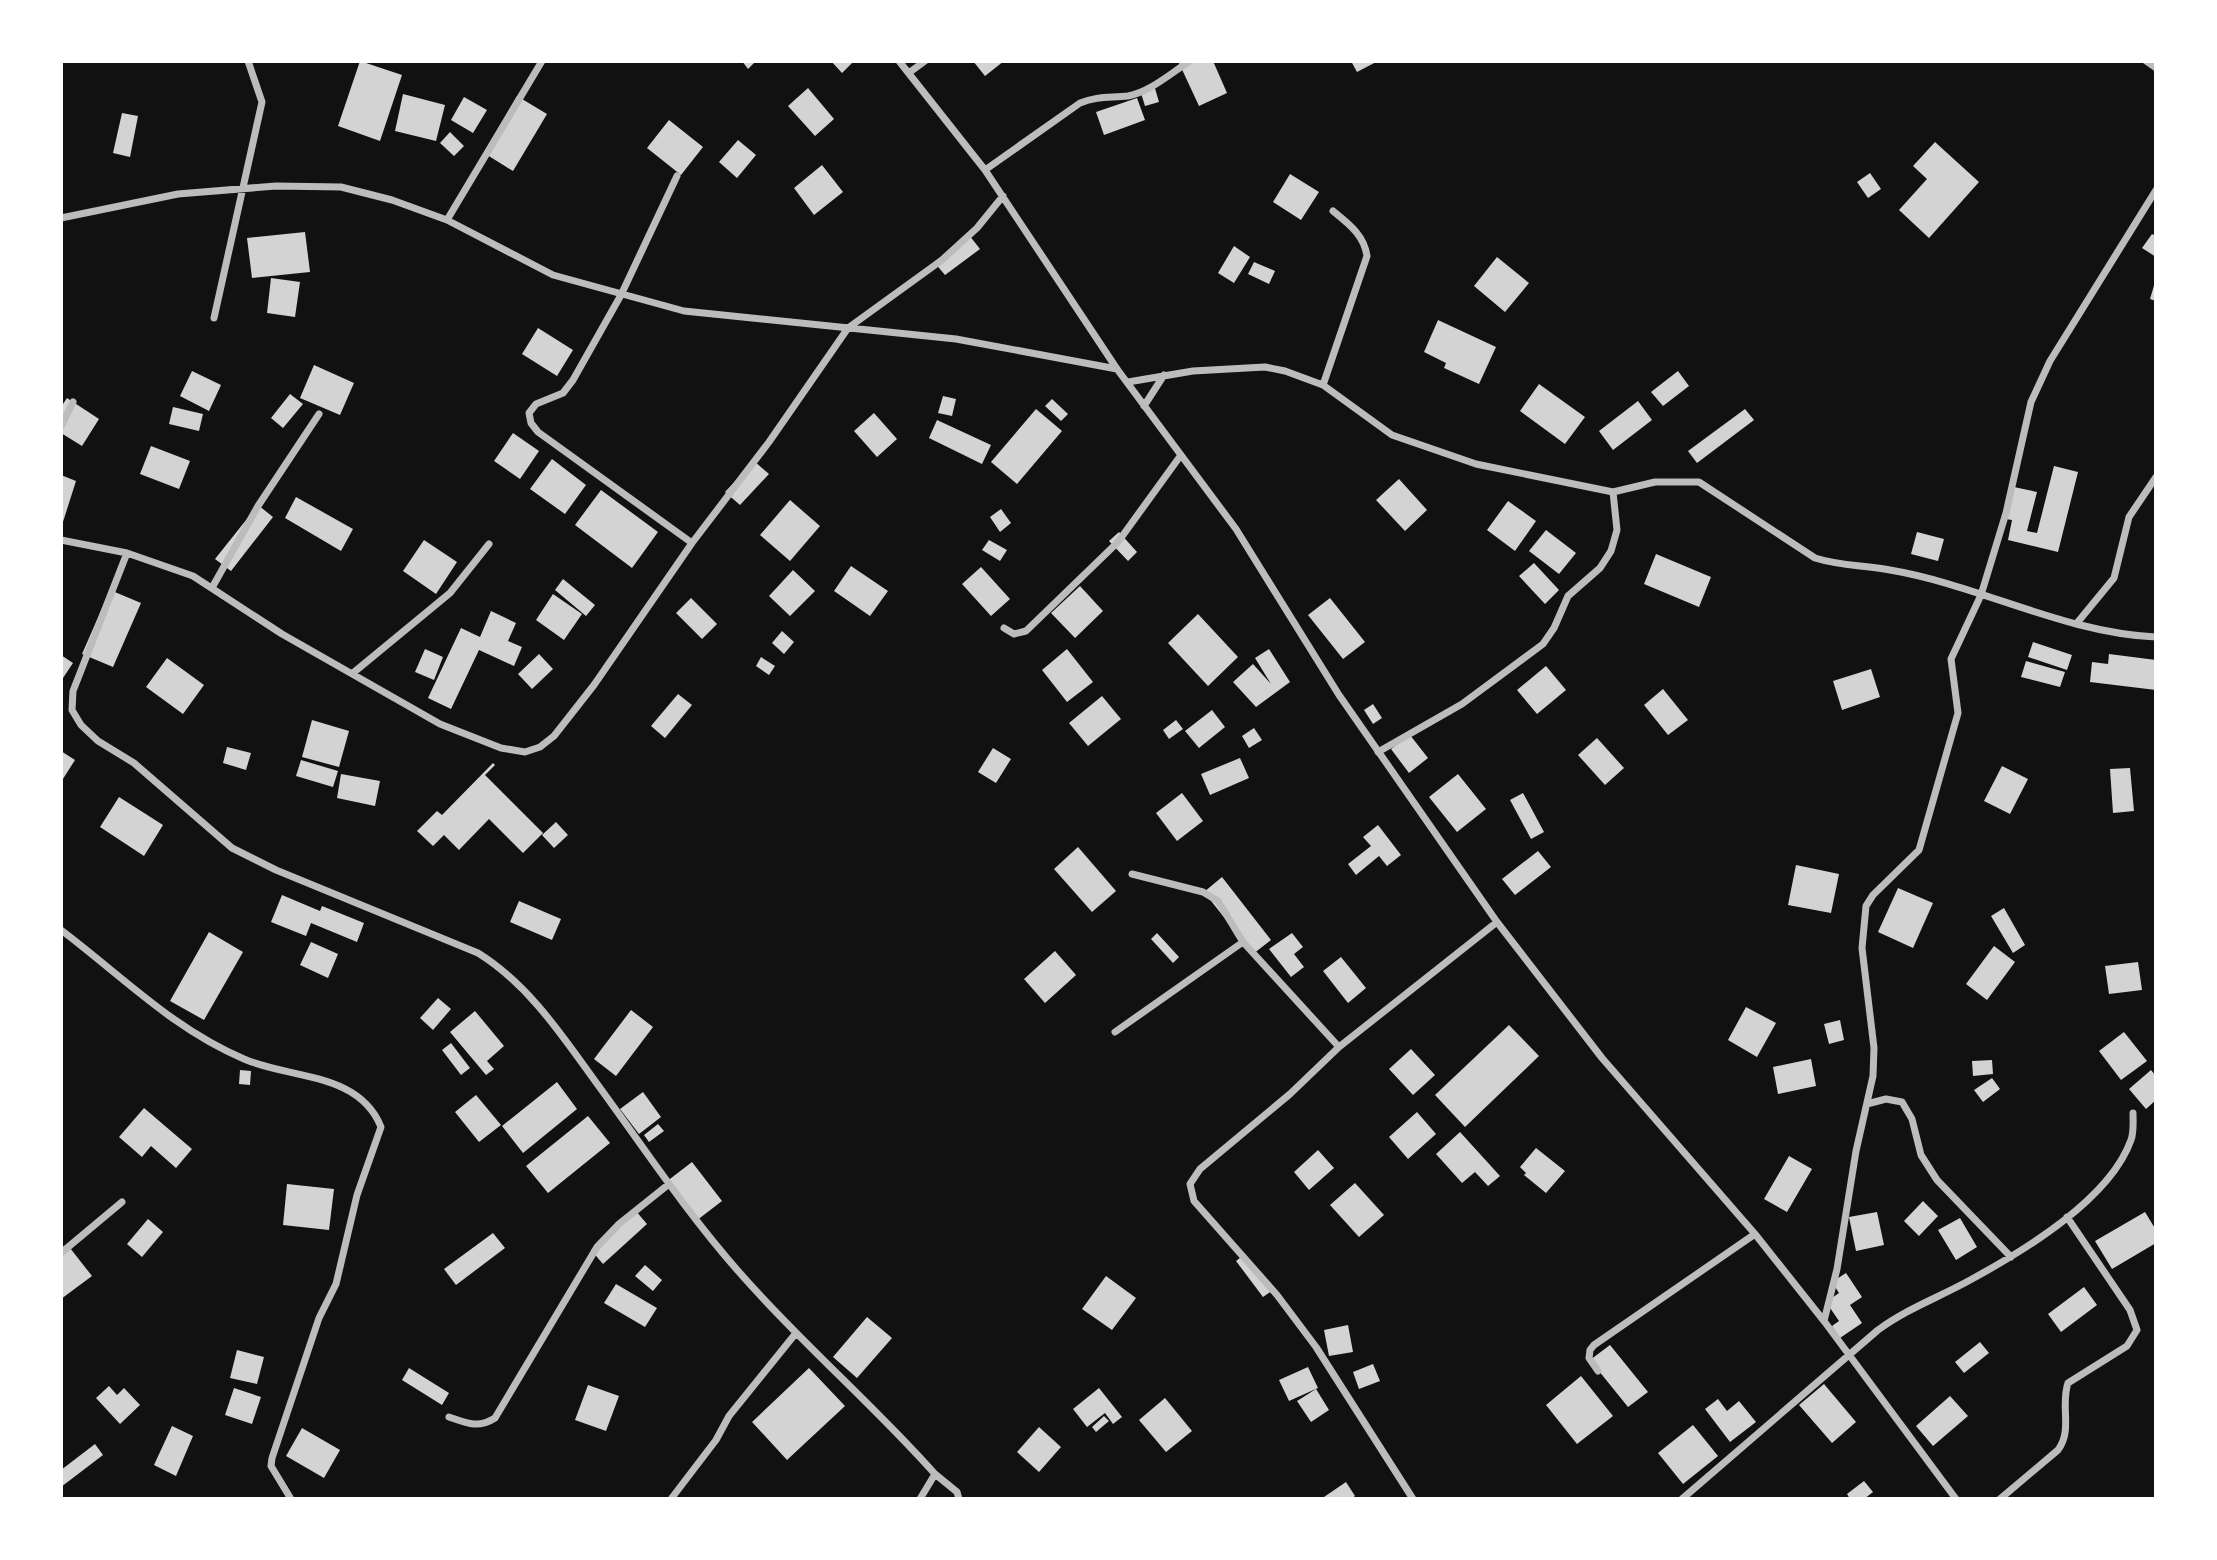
<svg xmlns="http://www.w3.org/2000/svg" width="2217" height="1560" font-family="Roboto,sans-serif">
  <rect width="100%" height="100%" fill="#111"/>
  <path fill="#d3d3d3" d="M360,61L402,75L380,141L338,126Z
    M742,61H756L748,69Z
    M831,61H854L842,73Z
    M973,61H1004L985,76Z
    M1183,61H1213L1227,93L1199,106L1179,63Z
    M1351,61H1378L1357,72Z
    M1154,85L1159,102L1145,106L1140,90Z
    M808,88L834,119L815,136L788,106Z
    M403,94L445,105L436,141L395,131Z
    M517,96L547,114L513,171L484,153Z
    M464,97L487,110L473,133L451,120Z
    M1137,98L1145,120L1104,135L1096,112Z
    M122,113L138,116L130,157L113,153Z
    M669,120L703,147L681,175L647,148Z
    M450,132L464,146L454,156L440,143Z
    M738,140L756,155L737,178L719,162Z
    M1935,142L1979,182L1929,238L1899,210L1927,179L1913,166Z
    M822,165L843,192L814,215L794,188Z
    M1870,173L1881,189L1868,198L1857,182Z
    M1290,174L1319,192L1301,220L1273,202Z
    M305,232L310,272L252,278L247,238Z
    M2152,234L2156,236V257L2142,248Z
    M969,235L980,249L945,275L934,262Z
    M1234,246L1250,257L1234,283L1218,273Z
    M1497,257L1529,283L1505,312L1474,286Z
    M1254,262L1275,271L1269,284L1248,274Z
    M271,278L300,282L295,317L267,313Z
    M2155,282H2156V301L2150,299Z
    M1438,320L1496,347L1479,384L1444,368L1446,363L1424,352Z
    M538,328L573,350L557,376L522,354Z
    M314,365L354,383L340,415L300,398Z
    M192,371L221,385L209,411L180,396Z
    M1678,371L1689,386L1663,406L1651,392Z
    M1539,384L1585,417L1565,444L1520,411Z
    M290,394L303,404L283,428L271,418Z
    M943,396L956,399L952,416L938,413Z
    M67,398L99,419L82,446L61,433V407Z
    M1052,399L1068,414L1061,421L1045,406Z
    M1638,401L1652,420L1613,450L1599,431Z
    M173,407L203,414L199,431L169,424Z
    M1036,409L1062,431L1017,484L991,462Z
    M1745,409L1754,420L1697,463L1688,451Z
    M874,413L897,439L877,457L854,431Z
    M937,420L991,445L982,464L929,438Z
    M513,433L539,451L520,479L494,461Z
    M151,446L190,461L179,489L140,474Z
    M552,459L586,485L565,514L530,489Z
    M754,461L769,474L740,505L725,492Z
    M2054,466L2078,472L2058,552L2008,540L2012,520L2006,519L2014,487L2037,492L2027,531L2037,533Z
    M61,475L76,481L62,525H61Z
    M1399,479L1427,510L1405,531L1376,500Z
    M601,490L658,532L632,568L575,525Z
    M296,497L353,529L341,551L285,518Z
    M790,500L820,526L790,561L760,535Z
    M1508,501L1536,521L1515,551L1487,530Z
    M258,505L273,517L231,571L215,559Z
    M1001,509L1011,523L1000,532L990,517Z
    M1546,530L1576,553L1559,574L1529,551Z
    M1119,532L1137,552L1128,561L1109,541Z
    M1917,532L1944,539L1938,561L1911,554Z
    M424,540L457,562L436,594L403,571Z
    M989,540L1007,550L1000,561L982,550Z
    M1656,554L1711,577L1699,607L1644,584Z
    M1534,563L1559,590L1545,604L1519,576Z
    M851,566L888,591L870,616L834,591Z
    M981,567L1010,599L991,616L962,584Z
    M793,570L815,591L790,616L769,596Z
    M563,579L595,605L586,616L555,590Z
    M1080,586L1103,611L1075,638L1051,613Z
    M110,590L141,603L113,667L82,654Z
    M553,594L582,614L564,640L536,620Z
    M691,598L717,624L702,639L676,613Z
    M1330,598L1365,642L1343,659L1308,615Z
    M491,611L516,623L508,641L522,647L514,666L479,650L451,709L428,698L461,628L480,637Z
    M1198,614L1238,657L1208,686L1168,643Z
    M782,631L794,642L784,654L772,643Z
    M2033,642L2072,655L2067,670L2028,657Z
    M425,649L443,657L434,680L415,672Z
    M1067,649L1093,682L1067,702L1042,670Z
    M1269,649L1290,682L1256,707L1233,682L1253,664L1271,684L1255,658Z
    M539,654L553,669L532,689L518,674Z
    M2109,654L2156,660V690L2090,682L2092,662L2108,664Z
    M61,655L73,663L61,681Z
    M761,657L775,666L769,675L756,666Z
    M167,658L204,685L183,714L146,687Z
    M2026,661L2065,672L2060,687L2021,677Z
    M1546,666L1566,690L1537,714L1517,690Z
    M1871,669L1880,697L1842,710L1833,681Z
    M1663,689L1688,720L1668,735L1644,705Z
    M678,694L692,705L665,738L651,726Z
    M1102,696L1121,719L1088,746L1069,723Z
    M1373,704L1382,718L1373,724L1364,710Z
    M1212,710L1225,727L1199,748L1185,731Z
    M312,720L349,731L339,767L302,757Z
    M1176,720L1183,729L1169,739L1163,730Z
    M1254,728L1262,740L1249,748L1242,736Z
    M1410,735L1428,758L1409,773L1391,749Z
    M1597,738L1624,768L1605,785L1578,755Z
    M227,747L251,753L246,770L223,763Z
    M993,748L1011,759L996,783L978,772Z
    M61,751L75,760L61,782Z
    M1240,758L1249,778L1210,795L1201,774Z
    M301,760L338,771L333,787L296,776Z
    M493,763L495,765L485,775L543,833L523,853L489,819L459,850L444,835L433,846L417,831L437,811L442,815Z
    M2002,766L2028,779L2010,814L1984,801Z
    M2130,768L2134,811L2113,813L2110,769Z
    M341,774L380,781L375,806L337,798Z
    M1458,774L1486,809L1457,832L1429,797Z
    M1182,793L1203,821L1177,841L1156,813Z
    M1523,793L1544,832L1531,839L1510,800Z
    M119,797L163,825L144,856L100,827Z
    M556,822L568,835L554,848L542,835Z
    M1378,825L1401,855L1387,866L1379,856L1356,875L1348,864L1371,846L1363,837Z
    M1078,847L1116,891L1092,912L1054,869Z
    M1538,851L1551,867L1515,895L1502,879Z
    M1796,865L1839,874L1831,913L1788,905Z
    M1222,877L1271,940L1253,954L1204,892Z
    M1898,888L1933,903L1913,948L1878,932Z
    M282,895L320,911L322,906L364,923L357,942L311,923L306,936L271,922Z
    M519,901L561,919L552,940L510,922Z
    M2004,908L2025,945L2013,953L1991,916Z
    M209,932L243,952L204,1020L170,1001Z
    M1157,933L1179,957L1173,963L1151,939Z
    M1292,933L1303,947L1294,954L1304,967L1291,977L1269,949Z
    M311,942L338,954L328,978L300,965Z
    M1994,946L2015,962L1987,1000L1966,984Z
    M1055,951L1076,975L1045,1003L1024,979Z
    M1341,957L1366,988L1348,1003L1323,971Z
    M2138,962L2142,990L2109,994L2105,966Z
    M438,998L451,1009L433,1030L420,1018Z
    M1746,1007L1776,1023L1757,1057L1728,1040Z
    M631,1010L653,1027L616,1076L594,1059Z
    M475,1011L504,1046L487,1061L494,1069L486,1075L450,1032Z
    M1840,1020L1844,1040L1829,1044L1824,1024Z
    M1509,1025L1539,1056L1465,1127L1435,1095Z
    M2124,1032L2147,1061L2121,1080L2099,1051Z
    M451,1043L470,1068L461,1075L442,1050Z
    M1411,1049L1435,1075L1413,1095L1389,1069Z
    M1811,1059L1816,1086L1778,1094L1773,1067Z
    M1992,1060L1993,1074L1973,1076L1972,1061Z
    M240,1070L251,1071L250,1085L239,1084Z
    M2151,1070L2156,1076V1100L2146,1109L2129,1089Z
    M1992,1078L2000,1089L1983,1102L1974,1090Z
    M557,1082L577,1109L523,1153L502,1126Z
    M643,1092L661,1117L639,1134L620,1109Z
    M476,1095L501,1125L479,1142L455,1112Z
    M144,1108L192,1149L176,1168L151,1146L142,1157L119,1137Z
    M1417,1112L1436,1134L1408,1159L1389,1137Z
    M588,1116L610,1143L548,1193L526,1166Z
    M658,1124L664,1131L649,1142L644,1135Z
    M1460,1132L1500,1176L1488,1186L1475,1172L1462,1183L1436,1154Z
    M1536,1148L1565,1171L1546,1193L1524,1175L1526,1173L1520,1167Z
    M1318,1150L1334,1168L1309,1190L1294,1172Z
    M1789,1156L1812,1169L1787,1212L1764,1199Z
    M692,1162L722,1201L696,1221L666,1182Z
    M1355,1183L1384,1215L1359,1237L1330,1205Z
    M287,1184L334,1189L329,1230L283,1225Z
    M1923,1201L1938,1216L1919,1236L1904,1221Z
    M635,1210L647,1224L603,1264L591,1250Z
    M1877,1212L1884,1245L1856,1251L1849,1217Z
    M2145,1212L2156,1230V1243L2112,1269L2095,1241Z
    M1960,1218L1977,1247L1956,1260L1938,1230Z
    M148,1219L163,1232L142,1257L127,1244Z
    M493,1233L505,1248L456,1285L444,1269Z
    M70,1248L92,1276L61,1299V1254Z
    M1245,1254L1273,1290L1263,1297L1236,1261Z
    M645,1265L662,1280L653,1291L635,1276Z
    M1846,1273L1862,1297L1850,1305L1862,1323L1840,1338L1832,1326L1839,1321L1826,1302L1839,1293L1832,1282Z
    M1106,1276L1136,1298L1112,1330L1082,1309Z
    M616,1284L657,1308L645,1327L604,1303Z
    M2084,1287L2097,1305L2061,1332L2048,1314Z
    M867,1317L892,1338L857,1378L833,1357Z
    M1348,1325L1353,1352L1329,1356L1324,1330Z
    M1980,1342L1989,1353L1964,1373L1955,1362Z
    M1610,1345L1648,1392L1628,1407L1590,1360Z
    M237,1350L264,1357L257,1384L230,1378Z
    M1373,1364L1380,1381L1359,1389L1353,1372Z
    M1308,1367L1318,1388L1289,1401L1279,1380Z
    M409,1368L449,1393L442,1405L402,1380Z
    M809,1368L845,1406L787,1460L752,1422Z
    M1581,1376L1613,1416L1577,1444L1546,1405Z
    M1824,1384L1856,1422L1832,1443L1799,1405Z
    M588,1385L619,1396L606,1431L575,1420Z
    M109,1386L117,1395L124,1388L140,1405L120,1424L96,1398Z
    M234,1388L261,1397L252,1424L225,1415Z
    M1099,1388L1122,1417L1113,1424L1105,1413L1087,1427L1073,1409Z
    M1316,1389L1329,1410L1311,1422L1297,1401Z
    M1950,1396L1968,1416L1933,1446L1916,1426Z
    M1165,1398L1192,1431L1166,1452L1139,1420Z
    M1718,1399L1727,1411L1739,1401L1756,1422L1730,1442L1705,1409Z
    M1104,1416L1109,1421L1096,1432L1092,1427Z
    M1693,1425L1718,1456L1683,1484L1658,1453Z
    M172,1426L193,1436L176,1476L154,1465Z
    M1039,1427L1061,1447L1039,1472L1017,1452Z
    M302,1428L340,1450L324,1478L286,1456Z
    M95,1444L103,1455L61,1487V1470Z
    M1864,1481L1873,1492L1864,1499H1850L1847,1494Z
    M1346,1482L1355,1496L1351,1499H1321Z"/>
  <g fill="none" stroke-linecap="round" stroke-linejoin="round">
    <path stroke="#bcbcbc" stroke-width="7" d="M899,61L985,170L1117,369L1236,529L1339,695L1497,922L1602,1058L1755,1234L1824,1321L1956,1499
      M2146,61L2156,68
      M910,72L925,61
      M985,170L1080,103C1097,96 1110,98 1128,96C1150,92 1171,73 1190,61
      M677,176L621,295L573,380L563,393L536,404L529,413L531,423L538,432L692,543
      M61,218L178,194L276,186L341,187L392,200L447,220L553,275L684,311L956,339L1117,369
      M447,220L542,61
      M214,318L262,102L248,61
      M1128,382L1193,371L1265,367L1285,371L1323,385L1392,435L1476,464L1613,492L1655,482H1699L1815,558C1840,566 1864,565 1890,570C1979,585 2064,633 2156,637
      M1323,385L1367,256C1364,235 1349,224 1333,211
      M1144,406L1164,375
      M61,427L73,402
      M61,540L127,553L193,576L282,634L440,724L501,748L525,752L540,747L554,736L594,685L692,543L769,442L848,328L942,260L977,228L1003,196
      M127,553L73,691L72,710L81,725L98,741L134,763L232,848L276,870L478,953C528,984 561,1034 595,1081C642,1145 686,1212 739,1272C801,1343 873,1404 935,1474L957,1492L959,1499
      M213,586L258,506L319,414
      M2077,623L2114,578L2129,517L2156,477
      M1004,628L1014,634L1026,631L1118,542L1181,455
      M353,673L450,593L489,544
      M1378,752L1462,704L1543,644L1554,628L1568,596L1600,568L1611,551L1617,530L1613,492
      M1132,874L1203,892L1218,901L1243,942L1339,1047
      M61,930C122,976 173,1029 244,1059C290,1079 359,1072 381,1127L357,1195L336,1284L319,1318L272,1458L271,1466L291,1499
      M1115,1032L1243,942
      M1867,1104L1886,1099L1902,1102L1912,1119L1921,1155L1937,1180L2011,1257
      M61,1253L122,1202
      M1824,1321L1837,1269L1856,1151L1873,1076L1874,1048L1862,948L1866,906L1873,895L1919,850L1958,713L1951,659L1981,595L2006,513L2031,402L2050,361L2156,190
      M1598,1371L1589,1358L1590,1350L1594,1345L1755,1234
      M449,1417C466,1423 478,1429 495,1418L597,1247L619,1224L669,1184
      M671,1499L716,1440L729,1416L796,1333
      M920,1499L935,1474
      M1413,1499L1316,1347L1277,1295L1194,1201L1190,1184L1200,1169L1290,1094L1339,1047L1497,922
      M1682,1499L1878,1330C1908,1308 1940,1297 1972,1279C2025,1250 2110,1199 2131,1140C2134,1132 2133,1122 2133,1113
      M2000,1499L2058,1450C2073,1430 2060,1406 2068,1383L2127,1346L2137,1330L2130,1310L2067,1217"/>
  </g>
  <rect width="2217" height="1560" fill="none" stroke="#ffffff" stroke-width="126"/>
</svg>
